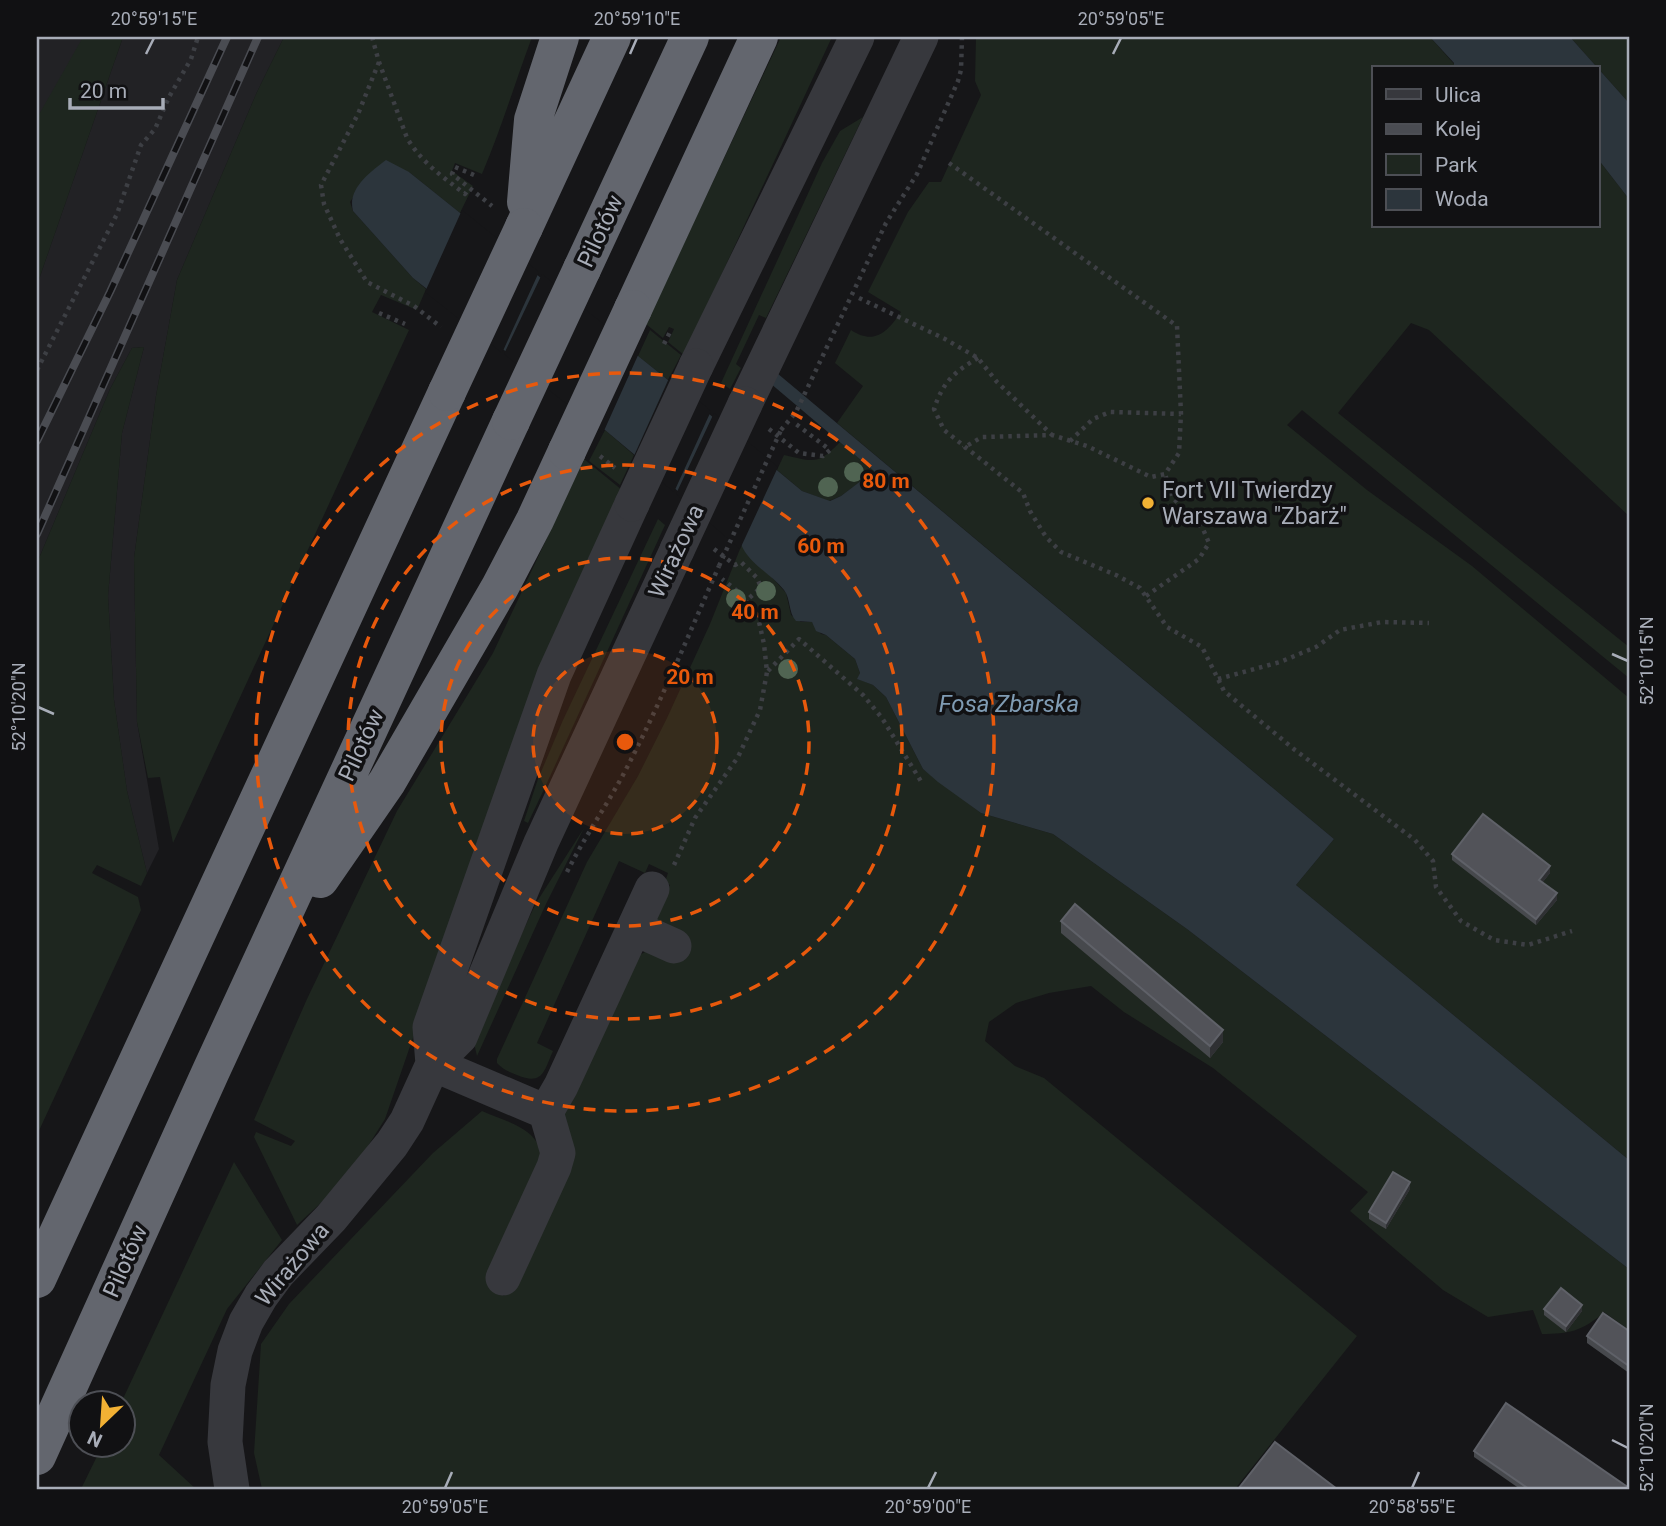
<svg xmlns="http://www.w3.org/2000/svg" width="1666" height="1526" font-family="Roboto,sans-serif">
  <rect width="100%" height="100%" fill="#161618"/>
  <path fill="#222225" d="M37,37H85L37,120Z
    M123,37H284L257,92L177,280L156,396L134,558L137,722L159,849L147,873L127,791L114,700L108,596L122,433L144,347L132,348L110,389L37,563V285Z"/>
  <path fill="#1e261f" d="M83,37H123L37,285V118Z
    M284,37H532C515,83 501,129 482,174L455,163L452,171L473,186L460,213L409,172L354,196L350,202L353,211L413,278L426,289L417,310L381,295L372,312L409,330L173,843L160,777L148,778L137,722L134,558L156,396L177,280L257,92Z
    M781,37H832L684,355L668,342L674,329L669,327L663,338L646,324Z
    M976,37H1430L1454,64V68H1374V226H1598V159L1629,199V516L1429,330L1411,323L1338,413L1629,647V678L1302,410L1287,425L1367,490L1472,566L1629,698V1160L1296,885L1334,839L837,423L863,386L835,363L851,330C875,346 888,331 901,312L868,292L908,212L929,182H941L981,95L975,81Z
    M1570,37H1629V103Z
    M863,117L766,318L759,315L736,364L741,368L730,389L721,383L822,163L840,131Z
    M650,330L681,355L668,380L638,356Z
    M144,347L122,433L108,596L114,700L127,791L147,873L141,886L97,865L92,873L138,897L141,910L37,1135V563L110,389L132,348Z
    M605,430L634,455L620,485L589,461Z
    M840,442L875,471L841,496L829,501L802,491L777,470L784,455C814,462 818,465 840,442Z
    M584,459L622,490L529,701L385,1119L361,1157L324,1200L297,1225L254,1137L256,1132L291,1146L295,1141L254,1120L307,999L397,811L493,653Z
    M658,519L665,525L547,783L528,823L524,821L538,779L563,720Z
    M742,544L786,593L791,615L801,622H812L821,634L826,635L855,659L860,673L858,679L873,685L886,697L923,769L981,813L1053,834L1187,929L1629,1269V1330L1604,1312C1583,1331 1569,1334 1542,1334L1533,1310L1488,1317L1443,1290L1350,1211L1368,1192L1213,1068L1124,1012L1091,986L1049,993L1016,1003L989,1022L985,1041L1015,1066L1044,1078L1357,1336L1235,1489H262L254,1453L261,1344L289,1304L433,1153L482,1111C509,1123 543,1129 542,1163L487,1284L504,1296L572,1157L557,1123L638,956L645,952L655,919L670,885L665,882L668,873L649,864L645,873L619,861L537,1043L553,1051C544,1071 543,1086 517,1075C510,1072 503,1070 497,1063V1059L587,862L638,776L667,718L710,624Z
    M584,828L546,904L477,1056L474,1043L479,1025L536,903Z
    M234,1162L282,1240L227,1309L159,1455L196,1489H81L102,1446H122L121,1403Z"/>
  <path fill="#2c353c" d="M1430,37H1570L1629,103V199L1598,159V68H1454V63Z
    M386,160L409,172L668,380L802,491L830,501L841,496L874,471L751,367L759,358L1334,839L1296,885L1629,1160V1269L1187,929L1053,834L981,813L938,782L923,769L886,697L873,685L857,679L860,673L855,659L826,635L816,631L812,622L796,621C788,612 791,599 784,590C771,574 748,563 741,544L605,430L413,278L353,211C347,189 370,172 386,160Z"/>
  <path fill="#161618" d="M462,210L539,272L502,353L425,292Z
    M542,274L639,353L603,433L504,354Z
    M670,376L711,411L674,492L633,458Z
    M714,413L778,467L740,549L676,494Z"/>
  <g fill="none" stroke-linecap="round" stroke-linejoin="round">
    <path stroke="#3d3f44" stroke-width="4.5" stroke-dasharray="3.5 5" stroke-linecap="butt" d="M372,37L379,62L407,138C422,163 443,177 465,194L469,188
      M379,62L358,114L321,185L324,204L340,239L367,282L414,306L441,327
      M949,163L1177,326L1181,414L1179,453L1165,474L1151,477L1087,446L1052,435L982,437L963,448
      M474,175L455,167L452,174L492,206
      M859,298L945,339L978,358L997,382L1052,435
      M379,313L405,324
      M664,344L671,330
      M978,358C954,372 943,382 934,409L944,430L1023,493L1030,511L1046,537L1061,552L1116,575L1140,588L1167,627L1202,647L1224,691L1295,750L1415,840L1433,861L1436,887L1461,921L1494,940L1528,945L1572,931
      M37,370L117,214L141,145L155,129L169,97L191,59L198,37
      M769,429L799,453L823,456L830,450L796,424
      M781,430L796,412L886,223L917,174L958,81L961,70L962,37
      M1070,441L1093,419L1110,412L1181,414
      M600,456L615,468
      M714,549L735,565L741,562L757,578L760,585L758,590L746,601
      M1146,596L1199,559L1209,543L1203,529L1172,497L1165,474
      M768,671L799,639L863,695L882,718L922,783
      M1218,679L1280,662L1316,647L1340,630L1382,622L1429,623
      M674,865L695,818L738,757L760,710L767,672L764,644L757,613L736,590L722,579
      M567,872C584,838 605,808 623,775C659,707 688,636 719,566"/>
    <path stroke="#37383d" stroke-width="35" d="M696,366L857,37
      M745,404L921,37
      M634,928L674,946
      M433,1064L430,1027L554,675L632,504
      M433,1064L546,1112L561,1086L652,889
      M503,1278L554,1167L558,1153L546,1112
      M232,1489L225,1442L228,1385L235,1351L246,1322L261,1296L278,1273L331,1218L392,1144L407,1121L433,1064L460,1037L541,843L677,550"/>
    <path stroke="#63666e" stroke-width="38" d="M526,202L533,120L560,37
      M524,227L612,37
      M582,269L690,37
      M633,309L759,37
      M320,879L387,782L500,587L535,520L567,451
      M37,1279L447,392
      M37,1456L211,1071L511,421"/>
    <g stroke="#4a4c52" stroke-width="8">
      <path id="rail" d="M37,441L110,292L227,37
        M37,534L258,37"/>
    </g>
    <use href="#rail" stroke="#111113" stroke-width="5" stroke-dasharray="16" stroke-linecap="butt"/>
    <path stroke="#3d3f44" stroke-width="4.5" stroke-dasharray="3.5 5" stroke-linecap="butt" d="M719,566L781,430"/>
    <path stroke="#37383d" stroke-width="35" d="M632,504L696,366
      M677,550L745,404"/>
    <path stroke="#63666e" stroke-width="38" d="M447,392L524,227
      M511,421L582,269
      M567,451L633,309"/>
  </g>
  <g fill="#506452">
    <circle cx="854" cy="472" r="10"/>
    <circle cx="828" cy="487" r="10"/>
    <circle cx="766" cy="591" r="10"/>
    <circle cx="736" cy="599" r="10"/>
    <circle cx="788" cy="669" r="10"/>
  </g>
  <path fill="#47494d" d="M1452,854L1550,873L1542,883L1557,900L1536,925L1452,860Z
    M1061,921L1223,1042L1210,1058L1061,933Z
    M1410,1189L1386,1229L1369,1219V1212Z
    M1544,1309L1582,1311L1566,1332L1544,1315Z
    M1629,1331V1373L1587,1343V1336Z
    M1474,1451L1629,1489H1520L1474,1457Z"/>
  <path fill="#2f3033" d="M1550,866V873L1539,887V880Z
    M1557,893V900L1536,925V919Z
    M1223,1030V1042L1210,1058V1046Z
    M1410,1182V1189L1386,1229V1223Z
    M1582,1305V1311L1566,1332V1326Z"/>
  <path fill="#525359" stroke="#5f6168" stroke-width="2" d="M1483,814L1550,866L1539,880L1557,893L1536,919L1452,854Z
    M1075,904L1223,1030L1210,1046L1061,921Z
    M1393,1172L1410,1182L1386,1223L1369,1212Z
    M1561,1288L1582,1305L1566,1326L1544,1309Z
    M1603,1313L1629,1331V1366L1587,1336Z
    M1506,1403L1629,1488V1489H1529L1474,1451Z
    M1275,1442L1337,1489H1241L1239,1488Z"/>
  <path fill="none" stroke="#a8adb8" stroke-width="2.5" d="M146,54L154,38M630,54L637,38M1113,54L1121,38M1612,654L1628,661M38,707L54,714M1612,1440L1628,1448M445,1488L452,1472M928,1488L936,1472M1412,1488L1419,1472"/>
  <circle cx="625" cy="742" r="92" fill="#e8590c" fill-opacity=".12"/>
  <g fill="none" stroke="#e8590c" stroke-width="3.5" stroke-dasharray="12 9">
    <circle cx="625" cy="742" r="92"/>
    <circle cx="625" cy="742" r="184"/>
    <circle cx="625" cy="742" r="277"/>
    <circle cx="625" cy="742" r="369"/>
  </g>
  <circle fill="#f2b134" stroke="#111113" stroke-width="2.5" cx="1148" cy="503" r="7"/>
  <g text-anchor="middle" stroke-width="7" stroke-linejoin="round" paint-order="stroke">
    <g font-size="23" fill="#a8adb8" stroke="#111113">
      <text transform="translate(600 231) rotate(-65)" y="8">Pilotów</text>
      <text transform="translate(676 551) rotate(-65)" y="8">Wirażowa</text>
      <text transform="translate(361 745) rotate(-65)" y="8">Pilotów</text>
      <text transform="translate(125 1261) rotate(-66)" y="8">Pilotów</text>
      <text transform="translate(292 1264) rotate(-50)" y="8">Wirażowa</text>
    </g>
    <g font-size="23" fill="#a8adb8" stroke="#111113" text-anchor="start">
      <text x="1162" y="498">Fort VII Twierdzy<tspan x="1162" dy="26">Warszawa "Zbarż"</tspan></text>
    </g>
    <g font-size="24" font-style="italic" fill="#7f9bb3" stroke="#111113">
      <text x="1009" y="712">Fosa Zbarska</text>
    </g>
  </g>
  <circle cx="625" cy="742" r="10" fill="#e8590c" stroke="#111113" stroke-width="3.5"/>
  <g font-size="21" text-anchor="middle" font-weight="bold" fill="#e8590c" stroke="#111113" stroke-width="7" stroke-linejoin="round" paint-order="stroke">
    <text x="886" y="488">80 m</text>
    <text x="821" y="553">60 m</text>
    <text x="755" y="619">40 m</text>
    <text x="690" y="684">20 m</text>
  </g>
  <rect width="1666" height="1526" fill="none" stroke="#111113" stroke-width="77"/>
  <rect x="1372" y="66" width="228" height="161" fill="#111113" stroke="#4d4f55" stroke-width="2"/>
  <rect x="1386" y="89" width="35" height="10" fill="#37383d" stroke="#4d4f55" stroke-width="2"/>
  <text x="1435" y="102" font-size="21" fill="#a8adb8">Ulica</text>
  <rect x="1386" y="124" width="35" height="10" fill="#4a4c52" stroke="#4d4f55" stroke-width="2"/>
  <text x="1435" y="136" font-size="21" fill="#a8adb8">Kolej</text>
  <rect x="1386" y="154" width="35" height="21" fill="#1e261f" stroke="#4d4f55" stroke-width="2"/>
  <text x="1435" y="172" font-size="21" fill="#a8adb8">Park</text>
  <rect x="1386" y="189" width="35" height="21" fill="#2c353c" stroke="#4d4f55" stroke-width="2"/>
  <text x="1435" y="206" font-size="21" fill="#a8adb8">Woda</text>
  <g transform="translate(102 1424) rotate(205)"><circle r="33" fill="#111113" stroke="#4d4f55" stroke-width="2"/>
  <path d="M0-5L12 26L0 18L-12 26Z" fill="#f2b134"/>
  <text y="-10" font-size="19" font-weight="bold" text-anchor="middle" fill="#a8adb8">N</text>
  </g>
  <path d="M70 98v10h93v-10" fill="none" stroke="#a8adb8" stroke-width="3.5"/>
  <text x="80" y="98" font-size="21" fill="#a8adb8" stroke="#111113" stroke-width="5" paint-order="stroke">20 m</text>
  <rect x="38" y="38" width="1590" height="1450" fill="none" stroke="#a8adb8" stroke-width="2.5"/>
  <g font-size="18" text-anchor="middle" fill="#a8adb8">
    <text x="154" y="25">20°59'15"E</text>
    <text x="637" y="25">20°59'10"E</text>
    <text x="1121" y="25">20°59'05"E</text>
    <text transform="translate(1647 661) rotate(-90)" y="6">52°10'15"N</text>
    <text transform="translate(19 707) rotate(-90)" y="6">52°10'20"N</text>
    <text transform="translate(1647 1448) rotate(-90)" y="6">52°10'20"N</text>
    <text x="445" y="1513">20°59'05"E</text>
    <text x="928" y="1513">20°59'00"E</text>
    <text x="1412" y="1513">20°58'55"E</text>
  </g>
</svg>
